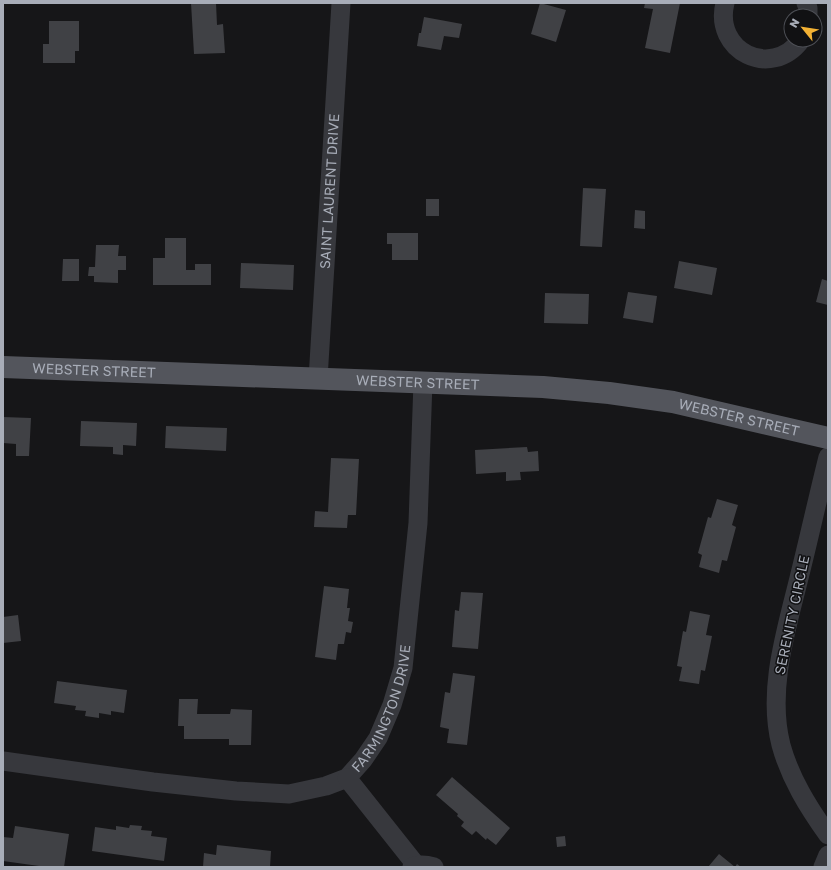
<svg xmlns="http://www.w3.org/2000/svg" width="831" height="870" font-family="'Golos Text',sans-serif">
  <rect width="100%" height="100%" fill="#161618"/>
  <path fill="#404145" d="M191,3H216L217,25L223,24L225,53L194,54Z
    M540,3L566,10L556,42L531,34Z
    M645,3H680L670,53L645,48L653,9L644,8Z
    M424,17L462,24L459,38L444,36L441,50L417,46L419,33H421Z
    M49,21H79V51H75V63H43V44H49Z
    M583,188L606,189L602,247L580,246Z
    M426,199H439V216H426Z
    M635,210L645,211V229L634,228Z
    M387,233H418V260H392V244H387Z
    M165,238H186V270H195V264H211V285H153V258H165Z
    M96,245H119L118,256H126V270H118V283L94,282V276H88L89,267H95Z
    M63,259H79V281H62Z
    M679,261L717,268L712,295L674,288Z
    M241,263L294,265L293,290L240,288Z
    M822,279L828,281V305L816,302Z
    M628,292L657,296L653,323L623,318Z
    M545,293L589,294L588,324L544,323Z
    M3,417L31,418L29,456H16V444L3,443Z
    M81,421L137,423L136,446L123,445V455L113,454V447L80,446Z
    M166,426L227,428L226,451L165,448Z
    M527,447L528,452L538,451L539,471L520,472L521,480L506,481V472L476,474L475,450Z
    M331,458L359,459L356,515H348L347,528L314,527L315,511L328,512Z
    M717,499L738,505L732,525L736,527L727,561L722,560L719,573L699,567L702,555L698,553L708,517L711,518Z
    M324,586L349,589L347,608H350L348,621L353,622L351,633L346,632L344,644H338L336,660L315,657Z
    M461,592L483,593L478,649L452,647L455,610L459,611Z
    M690,611L710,615L706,635L712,636L705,671L701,670L699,684L679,681L682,667L677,666L683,631L686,632Z
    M18,615L21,641L3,643V617Z
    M453,673L475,676L467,745L447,743L449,729L440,727L445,692L450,693Z
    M57,681L127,690L124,713L111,711V715L99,713V718L85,716L86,711L75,710L76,706L54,703Z
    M179,699H198L197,714H230L231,709L252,710L251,745H229V739H184V726H178Z
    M452,777L510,828L496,845L487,838L486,840L476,831L472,835L461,826L464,822L457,816L458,814L436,795Z
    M130,825L142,826L141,830L152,831L151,836L167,838L164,861L92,851L95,827L116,830V826L129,828Z
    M15,826L69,834L64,867H39V866L3,861V837L13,838Z
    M565,836L566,846L557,847L556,837Z
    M217,845L271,851L270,867H203L204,853L216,855Z
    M719,854L735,867L737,864L741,867H708Z"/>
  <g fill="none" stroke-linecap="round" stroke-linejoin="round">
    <g stroke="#37383d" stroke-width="19">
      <path d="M725,3C713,51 771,80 801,40"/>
      <path d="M806,3L808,8V16"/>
      <path id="s1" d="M318,379L341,3"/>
      <path d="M828,457C818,497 809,538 799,578C786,631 767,690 781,745C790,778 808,807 828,835"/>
      <path id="s2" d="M3,761L153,782L236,791L289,794L326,786L347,778L363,760L378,738L392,705L403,668L418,523L423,382"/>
      <path d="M347,778L416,865"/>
      <path d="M412,867C419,864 427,865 434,867"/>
      <path d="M823,867L828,855"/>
    </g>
    <path stroke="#53555c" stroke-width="22" id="s3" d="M3,367L543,387L609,393L673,402L828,438"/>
  </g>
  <g text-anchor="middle" stroke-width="3" stroke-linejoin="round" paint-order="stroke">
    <g font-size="14" fill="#a8adb8" stroke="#111113">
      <text dy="5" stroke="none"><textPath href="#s1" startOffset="188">SAINT LAURENT DRIVE</textPath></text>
      <text dy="5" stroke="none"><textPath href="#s3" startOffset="91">WEBSTER STREET</textPath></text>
      <text dy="5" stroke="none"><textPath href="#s3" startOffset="415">WEBSTER STREET</textPath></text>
      <text dy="5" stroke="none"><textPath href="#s3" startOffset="739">WEBSTER STREET</textPath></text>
      <text transform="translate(792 615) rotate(-78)" y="5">SERENITY CIRCLE</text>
      <text dy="5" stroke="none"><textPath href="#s2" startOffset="428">FARMINGTON DRIVE</textPath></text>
    </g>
  </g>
  <rect width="831" height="870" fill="none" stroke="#a8adb8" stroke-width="8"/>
  <g transform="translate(803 28) rotate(300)"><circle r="19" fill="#111113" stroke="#4d4f55"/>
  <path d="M0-3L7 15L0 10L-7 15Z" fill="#f2b134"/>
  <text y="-6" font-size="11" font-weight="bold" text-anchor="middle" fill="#a8adb8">N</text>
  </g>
</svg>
